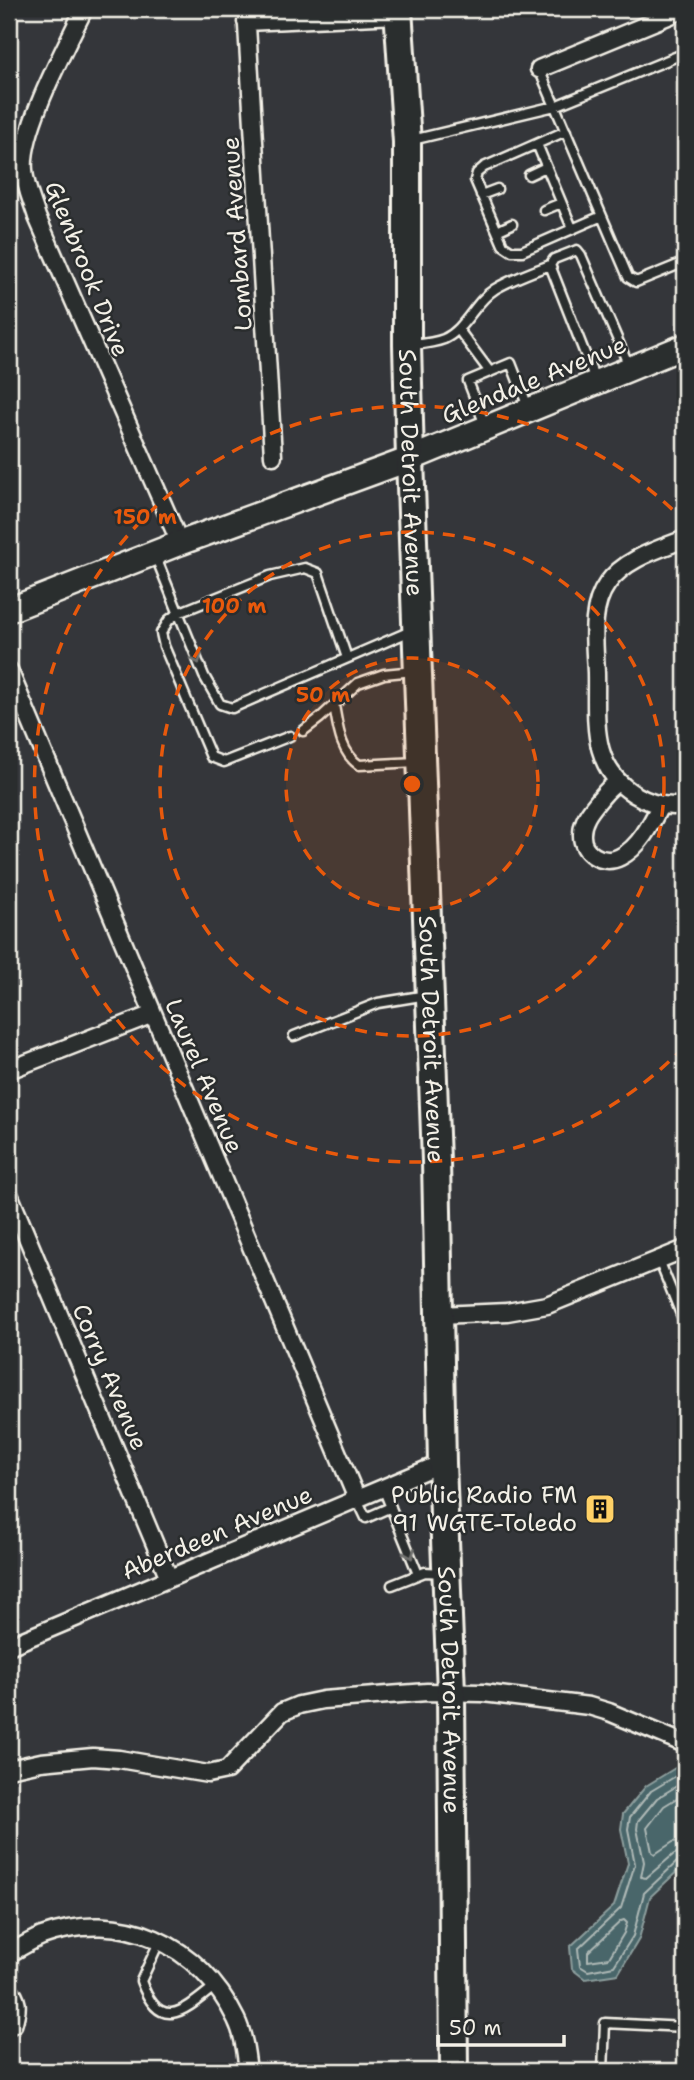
<svg xmlns="http://www.w3.org/2000/svg" width="694" height="2080" font-family="'Shantell Sans',sans-serif">
  <rect width="100%" height="100%" fill="#34363a"/>
  <filter id="ink" filterUnits="userSpaceOnUse"><feTurbulence type="fractalNoise" baseFrequency=".0143" numOctaves="2"/><feDisplacementMap in="SourceGraphic" scale="14" xChannelSelector="R" yChannelSelector="G"/><feConvolveMatrix kernelMatrix="1 2 1 2 8 2 1 2 1" color-interpolation-filters="sRGB"/></filter>
  <g filter="url(#ink)">
    <path fill="#48666b" stroke="#8d9e9d" stroke-width="2" d="M680,1765L685,1766V1864L650,1897L639,1939L618,1974L585,1979L572,1969L570,1947L614,1906L628,1863L621,1829L623,1814L646,1786Z"/>
    <g fill="none" stroke-linecap="round" stroke-linejoin="round">
      <path stroke="#afb9b6" stroke-width="2" d="M685,1773H681L651,1791L630,1817L628,1829L635,1864L621,1908L578,1949L580,1966L588,1971L614,1966L633,1936L644,1893L678,1861L685,1860
        M685,1781L657,1798L638,1821L637,1829L644,1862L641,1877L646,1878L674,1854L685,1851
        M685,1793L664,1806L647,1828L652,1852L655,1854L673,1842L685,1840
        M624,1920L627,1923L624,1933L609,1958L588,1961V1952L621,1921Z"/>
      <g stroke="#f4f1e8" stroke-width="13">
        <path id="service" d="M539,69L628,277L636,282L685,262
          M566,131L484,167L477,173L475,180L503,245L512,251H522L602,216
          M412,140L555,106L685,53
          M537,144L572,228
          M529,175L546,167
          M481,195L497,189
          M544,210L561,203
          M497,231L512,224
          M458,329L490,372
          M412,345C422,344 434,343 444,339C466,329 474,302 495,289C512,279 531,272 550,265
          M596,382L550,265L554,259L577,250L581,255L629,366
          M485,425L468,381L511,363L528,407
          M155,555L204,676L220,704L232,708L413,630
          M334,705C338,727 340,752 359,765L417,762
          M303,731L320,718L358,683L384,674L414,671
          M290,736L224,762L211,757L164,646L161,633L169,620L178,613L270,576L305,568L318,573L347,658
          M294,1036L378,1003L427,995
          M659,1260L685,1324
          M383,1488L418,1574
          M357,1499L366,1518L391,1507
          M392,1585L425,1572L443,1573
          M160,1940L141,1981C160,2034 184,2011 215,1986
          M9,1982C23,1999 23,2006 17,2026L9,2031
          M603,2071L605,2023L685,2027"/>
      </g>
      <g stroke="#f4f1e8" stroke-width="21">
        <path id="minor" d="M84,9C66,47 20,130 24,170C25,186 32,201 37,217L180,543
          M246,9L273,456
          M246,22L398,15
          M539,69L685,9
          M685,539C659,549 624,559 607,584C589,609 595,645 596,673C597,719 589,766 634,794C650,804 666,808 685,805
          M9,670L357,1499
          M619,782C610,786 605,793 599,800C591,810 582,820 582,834C581,853 603,866 620,857C639,848 651,824 660,806
          M9,1070L153,1014
          M9,1194L169,1578
          M440,1315L507,1312L547,1305L685,1249
          M9,1646L442,1463
          M9,1769L41,1762L93,1757L119,1759L208,1774L227,1770L282,1712L299,1705L323,1700L427,1692L483,1693L589,1706L609,1712L685,1744
          M9,1954C19,1948 30,1941 42,1936C121,1908 200,1944 236,2019C244,2035 246,2054 248,2071"/>
      </g>
      <g stroke="#f4f1e8" stroke-width="28">
        <path id="secondary" d="M9,610L180,543L410,459L685,346"/>
      </g>
      <g stroke="#f4f1e8" stroke-width="32">
        <g id="primary">
          <path id="s1" d="M398,9L407,142V345L410,459L436,1161L442,1463L451,1692L454,2071"/>
        </g>
      </g>
      <use href="#service" stroke="#2a2d2e" stroke-width="8"/>
      <use href="#minor" stroke="#2a2d2e" stroke-width="16"/>
      <use href="#secondary" stroke="#2a2d2e" stroke-width="23"/>
      <use href="#primary" stroke="#2a2d2e" stroke-width="26"/>
    </g>
    <defs><path id="oneway-chevron" d="M-2-3.5L2.5 0L-2 3.5" fill="none" stroke-width="1.6" stroke-linecap="round" stroke-linejoin="round" transform="scale(1.75)"/></defs>
    <g stroke="#71726f">
      <use href="#oneway-chevron" transform="translate(197 659) rotate(67)"/>
      <use href="#oneway-chevron" transform="translate(410 1554) rotate(68)"/>
    </g>
  </g>
  <circle cx="412" cy="784" r="126" fill="#e8590c" fill-opacity=".12"/>
  <g fill="none" stroke="#e8590c" stroke-width="3.5" stroke-dasharray="12 9">
    <circle cx="412" cy="784" r="126"/>
    <circle cx="412" cy="784" r="252"/>
    <path d="M684 1047A378 378 0 1 1 684 521"/>
  </g>
  <defs>
    <g id="building-square" transform="scale(1.575)"><rect x="-9" y="-9" width="18" height="18" rx="4" fill="#ffd166" stroke="#2a2d2e"/><path d="M-4-6H4V6H1V3H-1V6H-4ZM-2.5-4.3h1.7v1.8h-1.7ZM.8-4.3h1.7v1.8H.8ZM-2.5-1h1.7V.8h-1.7ZM.8-1h1.7V.8H.8Z" fill="#111"/></g>
  </defs>
  <g fill-rule="evenodd">
    <use href="#building-square" x="600" y="1509"/>
  </g>
  <g text-anchor="middle" stroke-width="5" stroke-linejoin="round" paint-order="stroke">
    <g font-size="24" fill="#f4f1e8" stroke="#2a2d2e">
      <text transform="translate(237 234) rotate(-94)" y="8">Lombard Avenue</text>
      <text transform="translate(87 269) rotate(68)" y="8">Glenbrook Drive</text>
      <text transform="translate(534 380) rotate(-22)" y="8">Glendale Avenue</text>
      <text dy="8" stroke="none"><textPath href="#s1" startOffset="464">South Detroit Avenue</textPath></text>
      <text dy="8" stroke="none"><textPath href="#s1" startOffset="1031">South Detroit Avenue</textPath></text>
      <text transform="translate(204 1076) rotate(67)" y="8">Laurel Avenue</text>
      <text transform="translate(110 1377) rotate(67)" y="8">Corry Avenue</text>
      <text transform="translate(217 1533) rotate(-23)" y="8">Aberdeen Avenue</text>
      <text dy="8" stroke="none"><textPath href="#s1" startOffset="1682">South Detroit Avenue</textPath></text>
    </g>
    <g font-size="24" fill="#f4f1e8" stroke="#2a2d2e" text-anchor="end">
      <text x="577" y="1503">Public Radio FM<tspan x="577" dy="28">91 WGTE-Toledo</tspan></text>
    </g>
  </g>
  <circle cx="412" cy="784" r="10" fill="#e8590c" stroke="#2a2d2e" stroke-width="3.5"/>
  <g font-size="21" text-anchor="middle" font-weight="bold" fill="#e8590c" stroke="#2a2d2e" stroke-width="5" stroke-linejoin="round" paint-order="stroke">
    <text x="145" y="524">150 m</text>
    <text x="234" y="613">100 m</text>
    <text x="323" y="702">50 m</text>
  </g>
  <rect width="694" height="2080" fill="none" stroke="#2a2d2e" stroke-width="35"/>
  <rect x="18" y="18" width="659" height="2045" fill="none" stroke="#f4f1e8" stroke-width="2.5" filter="url(#ink)"/>
  <path d="M438 2035v10h126v-10" fill="none" stroke="#f4f1e8" stroke-width="3.5"/>
  <text x="449" y="2035" font-size="21" fill="#f4f1e8" stroke="#2a2d2e" stroke-width="5" paint-order="stroke">50 m</text>
</svg>
